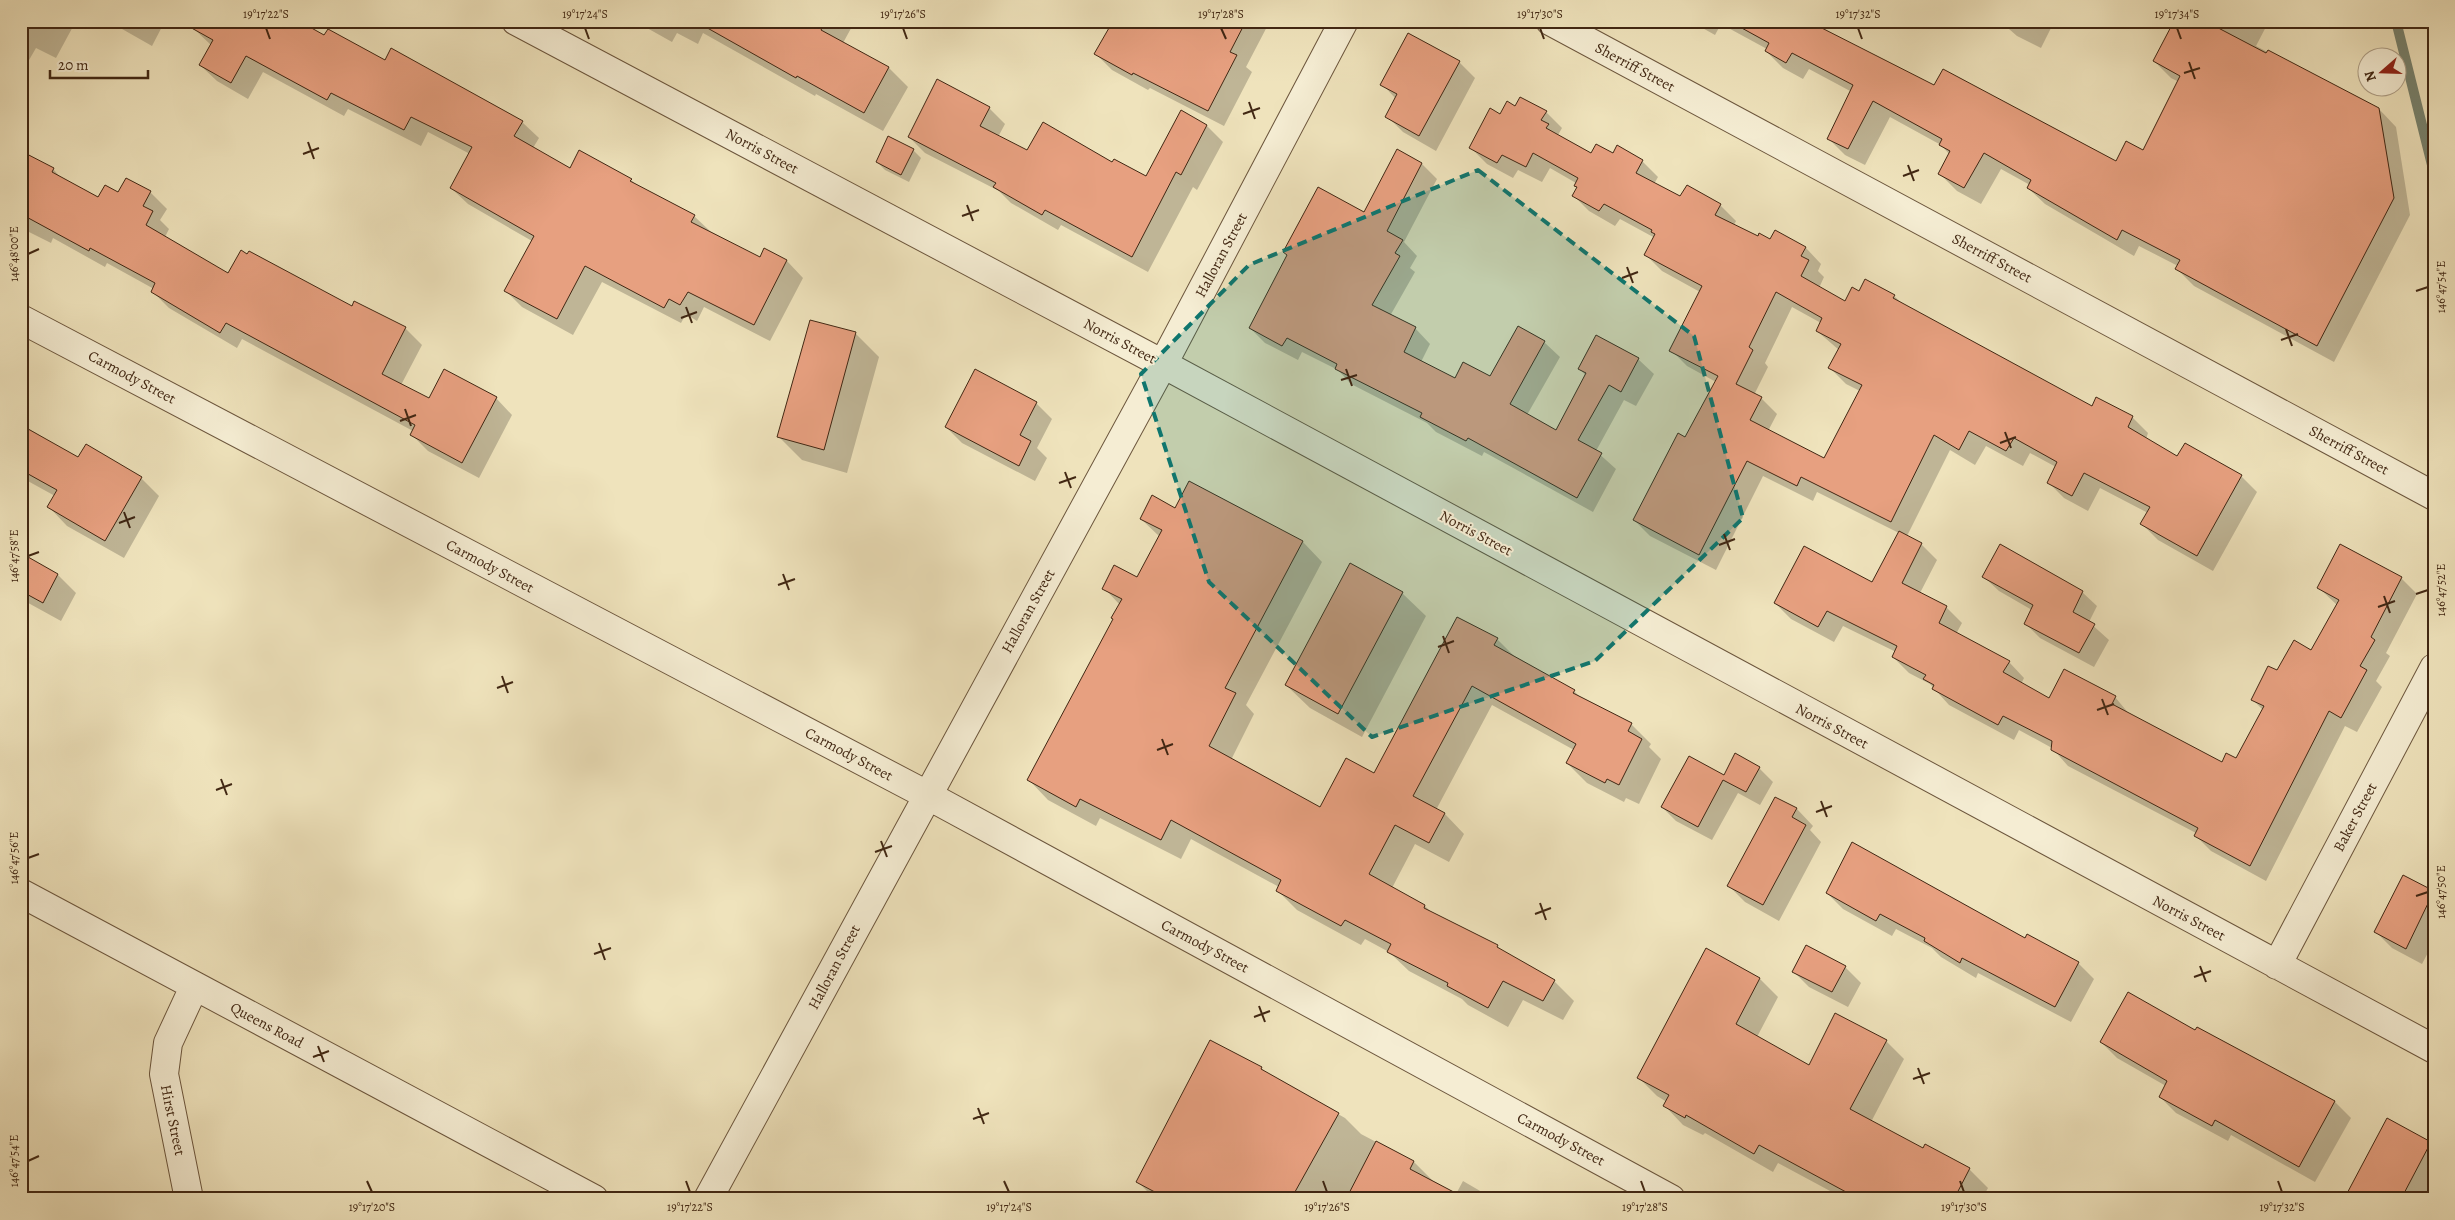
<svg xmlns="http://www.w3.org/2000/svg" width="2455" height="1220" font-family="Alegreya,serif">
  <rect width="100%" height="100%" fill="#efe3bc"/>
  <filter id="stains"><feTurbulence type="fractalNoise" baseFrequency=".004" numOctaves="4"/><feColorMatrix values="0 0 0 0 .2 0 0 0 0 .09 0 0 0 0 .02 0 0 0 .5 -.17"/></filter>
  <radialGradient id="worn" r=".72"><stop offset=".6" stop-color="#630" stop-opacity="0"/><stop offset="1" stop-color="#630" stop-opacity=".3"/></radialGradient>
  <path fill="#0003" fill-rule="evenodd" d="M21,21H76L56,58L36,48L21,74Z
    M108,21H165L152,46Z
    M640,21H855L843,43L889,68L908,87L883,131L816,94L815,96L703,33L698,44L677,33L672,42L647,28Z
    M1114,21H1270L1246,67L1252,72L1224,126L1150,88L1148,90L1112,70L1096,54Z
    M1690,21H1808L1935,87L2116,163L2144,152L2179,82L2171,78L2154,61L2175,21H2269L2256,46L2379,109L2396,127L2410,215L2334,362L2194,286L2177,269L2178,266L2139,246L2134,256L2045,204L2028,188L2030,185L2001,169L1981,204L1957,191L1940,174L1950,155L1941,145L1890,117L1865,165L1845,155L1828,138L1852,92L1809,69L1803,79L1783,68L1766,51L1767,49L1721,24L1715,35Z
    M2013,21H2045L2051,28L2041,48L2017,36L2009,29Z
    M193,28L325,36L522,122L539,138L533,148L570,169L631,180L638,186L694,216L711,232L760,259L765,250L787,261L803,278L770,341L704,307L697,321L686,314L681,323L602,282L573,335L522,307L506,291L532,241L468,204L451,188L470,154L428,132L421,146L348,109L344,116L263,72L248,99L217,81L200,65L211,45Z
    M1459,62L1475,78L1436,151L1403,132L1387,116L1396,99L1382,84Z
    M1516,107L1546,112L1562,128L1558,135L1592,154L1613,155L1642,161L1658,177L1654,184L1680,198L1720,205L1736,221L1734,225L1758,237L1770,241L1775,232L1806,248L1821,264L1818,271L1824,277L1819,288L1846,302L1859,293L1894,296L1904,305L2092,408L2132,417L2148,433L2146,439L2178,458L2241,476L2257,492L2213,571L2158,540L2142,524L2148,513L2100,488L2088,511L2064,498L2048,482L2056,467L2030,453L2023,466L1986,446L1975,465L1950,450L1907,536L1921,544L1937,560L1920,593L1946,607L1962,623L1956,634L2009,662L2024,678L2021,684L2050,699L2115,697L2130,715L2223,763L2237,759L2263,710L2252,699L2277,672L2312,651L2337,605L2319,588L2341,546L2401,578L2417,594L2386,653L2390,656L2376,681L2382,687L2357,732L2345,726L2266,881L2211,851L2195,835L2196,833L2068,766L2052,748L2019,730L2014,740L1949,705L1930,684L1909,673L1893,657L1896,652L1843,626L1834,642L1791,619L1775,603L1873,584L1899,533L1817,492L1813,501L1763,476L1716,570L1650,536L1634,520L1686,438L1716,382L1687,366L1671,350L1700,292L1662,271L1646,255L1655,238L1620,219L1615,226L1589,211L1573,195L1578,188L1575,186L1576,183L1550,168L1542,182L1518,170L1513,178L1487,164L1471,148L1500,115ZM1792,307L1821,323L1817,331L1839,350L1830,368L1846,384L1860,391L1825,460L1768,431L1777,414L1761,398L1754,395L1768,367L1765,363Z
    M989,108L1005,124L998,137L1027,152L1113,164L1147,178L1207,126L1223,142L1197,190L1193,187L1148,272L1061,225L1058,230L1011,203L999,191L925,153L909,137Z
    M913,150L921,158L909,182L885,170L877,162Z
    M1398,151L1422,164L1437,179L1404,242L1417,256L1410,268L1415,272L1390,316L1415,328L1430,344L1421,362L1455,379L1491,378L1544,342L1560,357L1527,415L1556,431L1586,376L1579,368L1597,336L1638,359L1654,374L1636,406L1624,400L1596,451L1616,469L1593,512L1484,452L1482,456L1436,432L1427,423L1351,384L1338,370L1302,352L1298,360L1265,343L1250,328L1288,256L1284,252L1365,214Z
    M21,153L53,169L62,179L99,198L119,194L150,192L167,209L160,220L169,229L165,237L229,275L352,307L405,328L422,345L401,385L429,400L496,398L512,415L479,478L428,451L411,434L413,431L242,339L237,348L169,308L152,291L154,289L107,263L105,267L53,238L51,243L21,228Z
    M855,333L879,357L847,473L802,460L779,437Z
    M1036,403L1052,419L1037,448L1047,458L1035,481L962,443L946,427Z
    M21,424L79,459L141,478L159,496L124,558L67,526L49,507L55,496L26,480L21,489Z
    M1190,483L1303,542L1322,562L1246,705L1254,714L1231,760L1320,808L1374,775L1497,639L1516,658L1574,691L1583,700L1631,724L1651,744L1649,747L1661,759L1639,804L1626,798L1624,802L1587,783L1567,763L1574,750L1492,705L1436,810L1445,814L1464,834L1449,862L1415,844L1392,888L1425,906L1432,913L1497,946L1503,952L1554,981L1574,1001L1563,1020L1523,1000L1508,1027L1468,1005L1462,999L1409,971L1389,952L1365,939L1361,945L1297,910L1277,890L1279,887L1191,839L1181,859L1100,818L1096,826L1048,800L1029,780L1115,620L1120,605L1104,588L1138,579L1160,537L1141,519L1175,509Z
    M21,555L58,575L76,593L61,621L21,599Z
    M1984,577L2082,592L2097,606L2089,622L2109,640L2094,667L2040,638L2025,623L2032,610L1999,591Z
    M1402,593L1426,616L1362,737L1310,708L1286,685Z
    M1759,768L1773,782L1760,805L1738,793L1712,840L1676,821L1662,807L1724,776Z
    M1776,799L1797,809L1813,826L1810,830L1821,842L1779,921L1745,902L1729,886Z
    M2404,877L2434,892V941L2422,964L2392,948L2376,932Z
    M1827,893L2025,940L2078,963L2094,979L2071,1022L1978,973L1976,978L1941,957L1932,948L1896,929L1892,936L1843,909Z
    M1845,967L1861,983L1848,1007L1809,987L1793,971Z
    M1760,979L1778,997L1757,1037L1810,1067L1886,1041L1904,1059L1871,1122L1923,1150L1925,1146L1969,1169L1988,1188L1982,1199H1845L1778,1163L1773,1172L1705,1133L1703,1135L1683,1125L1665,1106L1667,1102L1657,1096L1638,1077Z
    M2195,1032L2335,1102L2351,1118L2315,1182L2231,1135L2228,1141L2176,1113L2160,1097L2166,1086L2117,1058L2101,1042Z
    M1261,1068L1269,1075L1345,1118L1361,1134L1414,1162L1433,1181L1456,1194L1463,1181L1494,1199H1155L1138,1182Z
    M2430,1143L2434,1147V1172L2428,1182L2434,1187V1199H2345Z"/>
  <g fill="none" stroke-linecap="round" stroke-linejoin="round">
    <path stroke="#77826e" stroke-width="10" d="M2396,21L2434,173"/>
  </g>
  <path fill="#e7a080" stroke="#412713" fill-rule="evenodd" d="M179,21H299L324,35L328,29L385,60L391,48L523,121L514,136L570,168L579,150L632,179L630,181L695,215L691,222L760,257L764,248L787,260L754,325L688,292L680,305L669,299L664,308L585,266L557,319L504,291L534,236L450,188L472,147L411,117L404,130L331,93L327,100L246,56L231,83L199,65L213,40Z
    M695,21H826L821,30L889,67L864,113L797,76L796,78Z
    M1113,21H1246L1230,52L1237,55L1208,111L1133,73L1132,75L1094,54Z
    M1729,21H1808L1934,85L1943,69L2116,161L2126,141L2143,150L2180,76L2153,61L2174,21H2205L2266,53L2268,50L2379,108L2394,198L2317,346L2175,269L2180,260L2122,230L2117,240L2027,188L2031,180L1984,153L1964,188L1938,174L1950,151L1939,145L1942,139L1873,101L1848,149L1827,139L1853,85L1792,53L1786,63L1765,51L1769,43Z
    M1408,33L1460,61L1419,136L1385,117L1397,94L1380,85Z
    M937,79L990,107L980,126L1027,150L1043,122L1112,162L1114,159L1146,176L1181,110L1207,125L1181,175L1176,172L1132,257L1045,210L1042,215L993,187L996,183L908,137Z
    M1520,97L1547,111L1541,120L1549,124L1546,128L1591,153L1596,144L1613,153L1617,145L1643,160L1636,173L1680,196L1687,185L1721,204L1715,215L1758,236L1759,233L1770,239L1775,230L1806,247L1801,256L1809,260L1801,276L1845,301L1852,287L1859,291L1865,279L1895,295L1893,298L2092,406L2096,397L2133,416L2128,427L2177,456L2185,443L2242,475L2197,556L2140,524L2150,507L2084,473L2072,496L2047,483L2057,462L2014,438L2006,451L1969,431L1959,450L1934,435L1891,522L1801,477L1797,486L1747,461L1699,555L1633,520L1678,433L1685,437L1718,376L1669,351L1702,286L1644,255L1655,234L1651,232L1652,230L1604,204L1599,211L1572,196L1577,187L1574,186L1578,178L1533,153L1526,167L1502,155L1497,163L1469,148L1490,108L1500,114L1507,101L1515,106ZM1776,292L1822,318L1816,331L1841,344L1828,368L1862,385L1824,458L1750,420L1762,397L1736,384L1753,350L1749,347Z
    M888,136L914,149L901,175L876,162Z
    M1397,149L1422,163L1387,231L1403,240L1395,253L1400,256L1372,305L1416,327L1404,352L1455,378L1463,362L1490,376L1518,326L1545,341L1510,404L1556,430L1586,373L1578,369L1596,335L1639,358L1621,392L1609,385L1578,440L1602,453L1577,498L1468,438L1466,441L1420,417L1422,413L1335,369L1337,364L1287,338L1282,346L1249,328L1287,255L1283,252L1318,187L1364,212Z
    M21,151L54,168L52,172L98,197L105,185L118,192L126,178L151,191L143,206L153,211L146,225L228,273L241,250L247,254L249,251L352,306L354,301L406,327L382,374L429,398L444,369L497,397L462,463L410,435L415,425L226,323L220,333L151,292L155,283L90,248L89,251L21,214Z
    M810,320L856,332L824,450L777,437Z
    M975,369L1037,402L1020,435L1031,441L1019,466L945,427Z
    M21,425L78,457L86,444L142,477L105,541L47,507L57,490L21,470Z
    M1189,481L1303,541L1225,688L1236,693L1209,746L1320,807L1346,758L1374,773L1457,617L1498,638L1494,645L1575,690L1573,693L1632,723L1628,731L1642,739L1619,785L1607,779L1605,783L1566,763L1576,744L1472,686L1413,796L1445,813L1429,843L1395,825L1369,874L1425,905L1424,908L1498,945L1497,947L1555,980L1543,1001L1503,981L1488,1008L1447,986L1448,983L1387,952L1391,944L1345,920L1341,926L1276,891L1281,880L1171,820L1161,840L1080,799L1076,807L1027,780L1113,619L1111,618L1122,599L1102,589L1114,565L1137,577L1162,530L1140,519L1152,495L1175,508Z
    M1899,531L1922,543L1902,583L1947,606L1939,623L2010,661L2003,672L2049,698L2064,669L2116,696L2112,704L2222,762L2226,753L2236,758L2264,706L2251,700L2268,666L2277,670L2294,640L2311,650L2339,600L2317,588L2340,544L2402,577L2371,637L2375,640L2360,666L2367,670L2341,718L2329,711L2250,866L2194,836L2198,828L2051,750L2052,741L2003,716L1998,725L1932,689L1934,685L1923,679L1926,675L1892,657L1897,646L1827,611L1818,627L1774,603L1804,546L1872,582Z
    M2000,544L2083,591L2073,612L2095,624L2079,653L2024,624L2033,605L1982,577Z
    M21,553L58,574L43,603L21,591Z
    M1350,563L1403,592L1338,714L1285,685Z
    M1735,753L1760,767L1746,792L1723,780L1698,827L1661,807L1689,756L1724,775Z
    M1775,797L1797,808L1792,817L1806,825L1763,905L1727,886Z
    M1852,842L2025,938L2027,934L2079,962L2055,1007L1962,958L1960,963L1924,941L1925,938L1880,914L1876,921L1826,893Z
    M2403,875L2434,891L2406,949L2374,932Z
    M1806,945L1846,966L1832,992L1792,972Z
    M1706,948L1760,978L1736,1024L1809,1065L1835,1013L1887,1040L1850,1109L1923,1148L1925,1144L1970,1168L1954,1199H1859L1759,1145L1754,1154L1686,1115L1685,1118L1663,1106L1669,1095L1637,1078Z
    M2128,992L2195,1030L2197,1027L2335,1101L2299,1167L2215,1120L2212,1126L2159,1097L2167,1081L2100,1042Z
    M1210,1040L1262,1067L1261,1069L1339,1113L1291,1199H1168L1136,1182Z
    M2387,1118L2431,1142L2401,1199H2344Z
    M1376,1141L1414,1161L1410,1169L1467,1199H1346Z"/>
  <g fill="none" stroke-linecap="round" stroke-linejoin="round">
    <g stroke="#6c563d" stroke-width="30">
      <path id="minor" d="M516,21L1163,364L2434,1049
        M1550,21L2434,496
        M21,319L927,795L1671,1199
        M21,893L594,1199
        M2277,965L2434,668
        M189,1199L164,1074L168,1043L194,987
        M708,1199L1163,364L1344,21"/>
    </g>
    <use href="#minor" stroke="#f5edd3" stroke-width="28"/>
  </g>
  <path fill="#0f766e" fill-opacity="0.2" stroke="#0f766e" stroke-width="4" stroke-dasharray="10 6" stroke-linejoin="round" d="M1478,170L1694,336L1743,518L1595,661L1372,737L1209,582L1141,374L1249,265Z"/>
  <path fill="none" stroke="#412713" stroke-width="2" d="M266,28L270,39M585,28L589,39M903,28L907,39M1221,28L1226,39M1540,28L1544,39M1858,28L1862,39M2177,28L2181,39M2189,62L2195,79M2184,73L2200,68M1249,102L1255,119M1243,114L1260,108M308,142L314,159M303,154L319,148M1908,165L1914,181M1903,176L1919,170M967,205L973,221M962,216L979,210M28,254L39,249M1627,267L1633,283M1622,278L1638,272M2416,291L2428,287M686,307L692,323M681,318L697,312M2286,329L2292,346M2281,340L2298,334M1346,369L1352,386M1341,380L1357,375M405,409L411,426M400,421L416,415M2005,432L2011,448M2000,443L2016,437M1065,472L1071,488M1059,483L1076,477M124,512L130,528M119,523L135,517M1724,534L1730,550M1719,545L1735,539M28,556L39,552M783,574L789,590M778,585L795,579M2416,594L2428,590M2384,596L2390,613M2378,607L2395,601M1443,636L1449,653M1438,647L1454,641M502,676L508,693M497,688L513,682M2102,699L2108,715M2097,710L2114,704M1162,739L1168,755M1157,750L1173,744M221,779L227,795M216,790L232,784M1821,801L1827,817M1816,812L1832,806M881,841L887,857M875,852L892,846M28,858L39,854M2416,896L2428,892M1540,903L1546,920M1535,914L1551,908M599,943L605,960M594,954L611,948M2200,966L2206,982M2194,977L2211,971M1259,1006L1265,1022M1254,1017L1270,1011M318,1046L324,1062M313,1057L329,1051M1918,1068L1924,1084M1913,1079L1930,1073M978,1108L984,1124M973,1119L989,1113M28,1161L39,1156M367,1181L372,1192M686,1181L690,1192M1004,1181L1009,1192M1323,1181L1327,1192M1641,1181L1645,1192M1960,1181L1964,1192M2278,1181L2282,1192"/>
  <g text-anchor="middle" stroke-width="4" stroke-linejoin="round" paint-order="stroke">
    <g font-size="15" fill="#412713" stroke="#f5edd3">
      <text transform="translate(1635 67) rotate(28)" y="5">Sherriff Street</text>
      <text transform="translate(762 151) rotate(28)" y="5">Norris Street</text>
      <text transform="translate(1221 255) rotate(-62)" y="5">Halloran Street</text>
      <text transform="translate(1992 258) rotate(28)" y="5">Sherriff Street</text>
      <text transform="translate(1120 341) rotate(28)" y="5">Norris Street</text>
      <text transform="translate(132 377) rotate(28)" y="5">Carmody Street</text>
      <text transform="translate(2349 450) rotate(28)" y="5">Sherriff Street</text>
      <text transform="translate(1476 533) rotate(28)" y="5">Norris Street</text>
      <text transform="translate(490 566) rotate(28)" y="5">Carmody Street</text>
      <text transform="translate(1028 611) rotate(-61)" y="5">Halloran Street</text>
      <text transform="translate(1832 726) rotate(28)" y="5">Norris Street</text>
      <text transform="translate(849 754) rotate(28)" y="5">Carmody Street</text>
      <text transform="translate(2355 817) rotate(-62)" y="5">Baker Street</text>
      <text transform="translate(2189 918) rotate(28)" y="5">Norris Street</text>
      <text transform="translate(1205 946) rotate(28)" y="5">Carmody Street</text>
      <text transform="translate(834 967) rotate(-62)" y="5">Halloran Street</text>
      <text transform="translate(267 1025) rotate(28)" y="5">Queens Road</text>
      <text transform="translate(173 1120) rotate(78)" y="5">Hirst Street</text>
      <text transform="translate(1561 1139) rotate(28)" y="5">Carmody Street</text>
    </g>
  </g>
  <rect width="2455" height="1220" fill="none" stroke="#efe3bc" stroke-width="55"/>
  <g transform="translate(2382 72) rotate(250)"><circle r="24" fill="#f5edd3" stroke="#ad9e86"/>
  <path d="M0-4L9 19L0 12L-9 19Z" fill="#8f2418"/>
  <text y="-8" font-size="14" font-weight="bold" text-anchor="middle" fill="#412713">N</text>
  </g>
  <path d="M50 70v8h98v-8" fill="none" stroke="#412713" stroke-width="2.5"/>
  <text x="58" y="70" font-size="15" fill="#412713" stroke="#f5edd3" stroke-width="4" paint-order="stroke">20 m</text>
  <rect x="28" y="28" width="2400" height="1164" fill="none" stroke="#412713" stroke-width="2"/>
  <g font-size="12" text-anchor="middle" fill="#412713">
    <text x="266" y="18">19°17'22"S</text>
    <text x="585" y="18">19°17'24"S</text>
    <text x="903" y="18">19°17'26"S</text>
    <text x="1221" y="18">19°17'28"S</text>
    <text x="1540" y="18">19°17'30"S</text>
    <text x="1858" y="18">19°17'32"S</text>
    <text x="2177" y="18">19°17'34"S</text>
    <text transform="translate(14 254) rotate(-90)" y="4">146°48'00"E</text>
    <text transform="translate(2441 287) rotate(-90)" y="4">146°47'54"E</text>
    <text transform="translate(14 556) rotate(-90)" y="4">146°47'58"E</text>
    <text transform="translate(2441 590) rotate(-90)" y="4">146°47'52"E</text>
    <text transform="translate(14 858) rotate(-90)" y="4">146°47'56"E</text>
    <text transform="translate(2441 892) rotate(-90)" y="4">146°47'50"E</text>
    <text transform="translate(14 1161) rotate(-90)" y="4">146°47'54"E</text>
    <text x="372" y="1211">19°17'20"S</text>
    <text x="690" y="1211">19°17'22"S</text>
    <text x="1009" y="1211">19°17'24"S</text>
    <text x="1327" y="1211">19°17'26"S</text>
    <text x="1645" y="1211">19°17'28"S</text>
    <text x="1964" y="1211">19°17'30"S</text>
    <text x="2282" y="1211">19°17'32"S</text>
  </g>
  <rect width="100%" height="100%" filter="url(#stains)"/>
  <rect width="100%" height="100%" fill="url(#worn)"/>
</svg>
